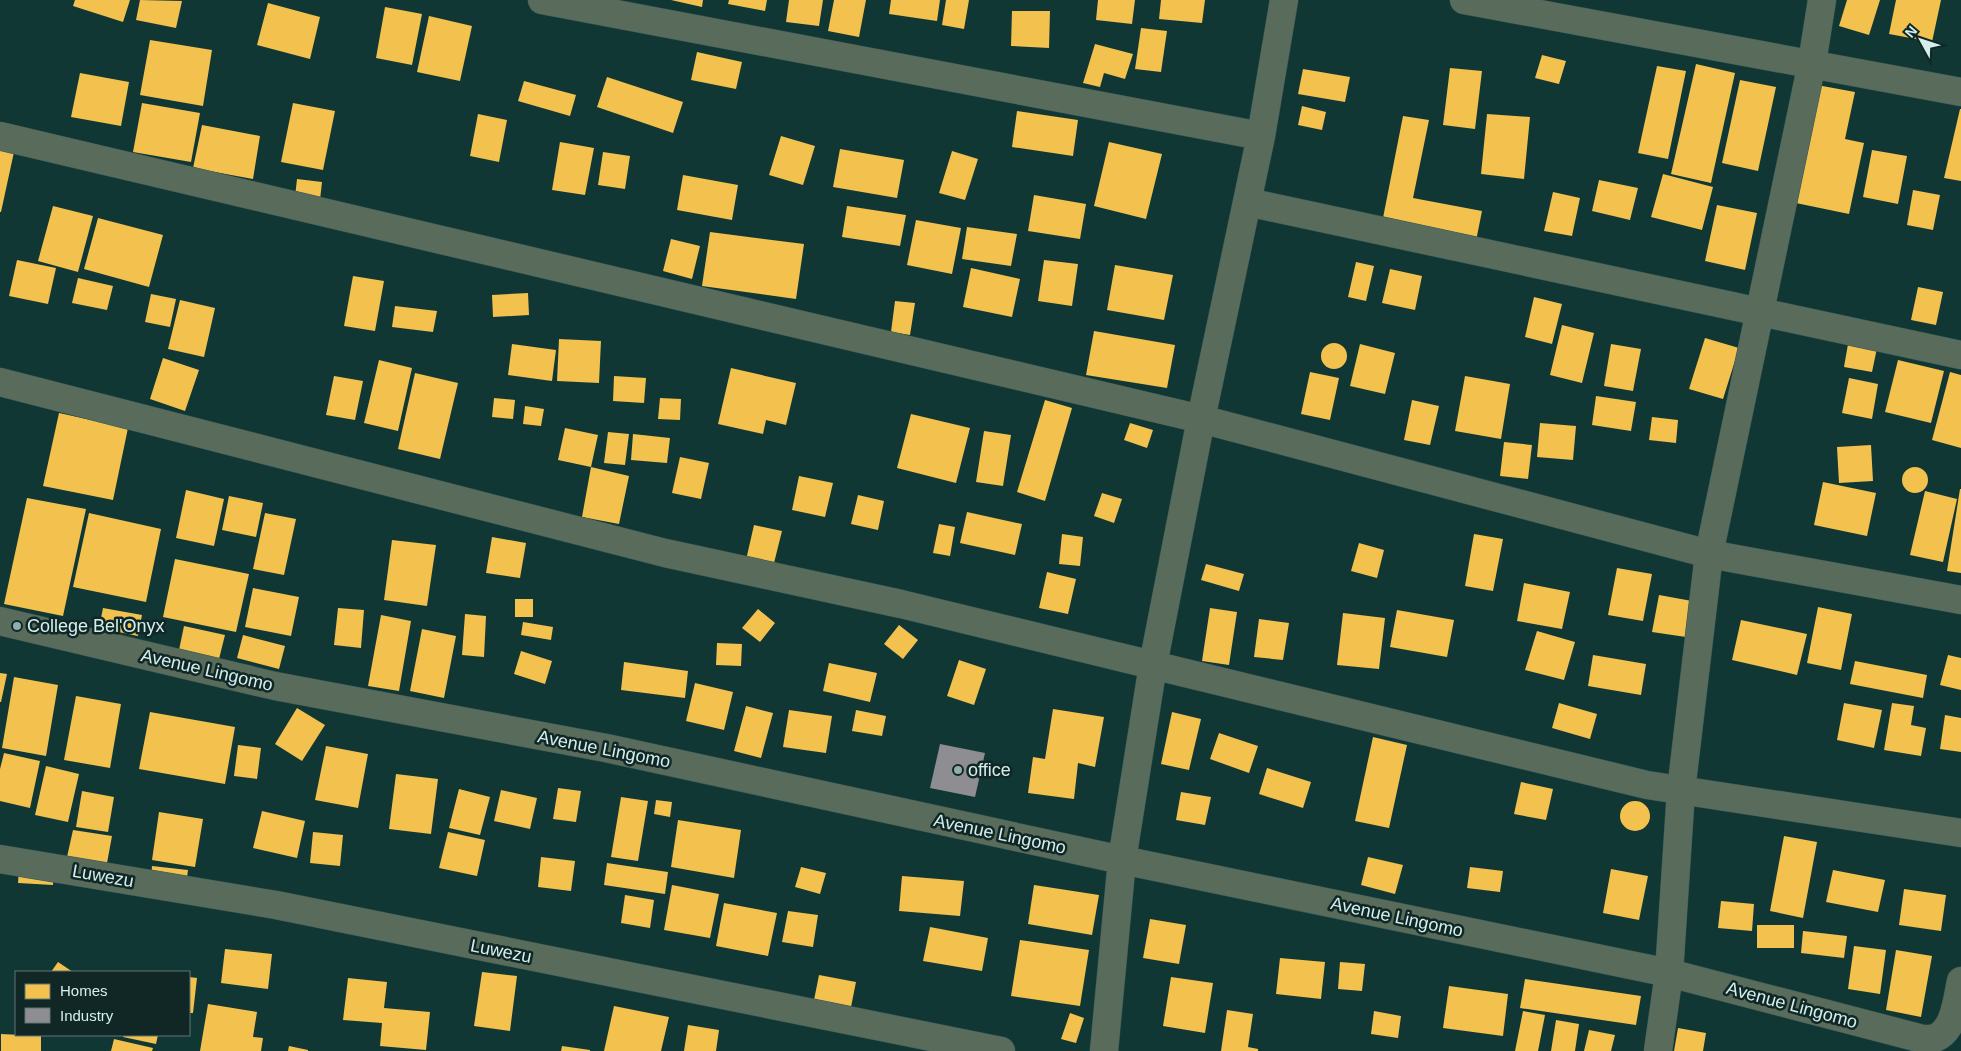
<svg xmlns="http://www.w3.org/2000/svg" width="1961" height="1051" font-family="Arial,sans-serif">
  <rect width="100%" height="100%" fill="#113735"/>
  <path fill="#f2c14e" d="M75,0H130L123,22L73,6Z
    M140,0L182,1L176,28L136,20Z
    M671,0H703L702,7Z
    M729,0H767L765,11L728,4Z
    M789,0H823L819,26L786,22Z
    M834,0H866L859,37L828,31Z
    M891,0H940L937,21L889,14Z
    M946,0H969L964,29L942,25Z
    M1098,0H1135L1132,24L1096,20Z
    M1161,0H1205L1202,23L1159,19Z
    M1847,0H1880L1869,35L1839,26Z
    M1896,0H1941L1932,42L1889,34Z
    M268,3L320,17L310,59L257,45Z
    M385,7L422,14L412,65L376,58Z
    M1012,11H1050L1049,48L1011,46Z
    M429,16L472,26L460,81L417,72Z
    M1141,28L1167,31L1161,72L1135,69Z
    M150,40L212,50L203,106L140,95Z
    M1095,44L1133,54L1125,79L1104,73L1100,87L1083,83Z
    M697,52L742,62L736,89L691,80Z
    M1542,55L1566,61L1559,84L1535,78Z
    M1696,64L1735,73L1711,183L1671,174Z
    M1657,66L1686,71L1668,159L1638,153Z
    M1450,68L1482,71L1475,129L1443,125Z
    M1303,69L1350,77L1345,102L1298,94Z
    M80,73L129,82L121,126L71,117Z
    M607,77L683,102L673,133L597,107Z
    M1740,80L1776,87L1758,171L1722,163Z
    M524,81L576,95L570,116L518,101Z
    M1817,85L1855,92L1845,139L1864,143L1849,214L1791,202Z
    M142,103L200,113L191,162L133,152Z
    M293,103L335,111L323,170L281,162Z
    M1302,106L1326,112L1322,130L1298,125Z
    M1960,109H1961V181L1944,178Z
    M1017,111L1078,120L1073,156L1012,147Z
    M478,114L507,120L499,162L470,156Z
    M1487,114L1530,117L1524,179L1481,174Z
    M1403,116L1429,120L1413,198L1482,211L1476,241L1382,223Z
    M202,125L260,136L253,179L193,168Z
    M781,136L815,146L803,185L769,175Z
    M560,142L594,148L585,195L552,190Z
    M1109,142L1162,154L1146,219L1094,206Z
    M0,149L14,152L1,212H0Z
    M840,149L904,160L897,198L833,187Z
    M1872,150L1907,156L1898,204L1863,197Z
    M952,151L978,159L965,200L939,193Z
    M603,152L630,156L625,189L598,185Z
    M1663,174L1713,187L1702,230L1651,217Z
    M683,175L738,185L732,220L677,210Z
    M297,179L322,182L320,200L295,197Z
    M1599,180L1638,188L1630,220L1592,211Z
    M1913,190L1940,195L1933,230L1907,225Z
    M1553,192L1580,198L1572,236L1544,231Z
    M1034,195L1086,204L1080,239L1028,231Z
    M1717,205L1757,213L1745,270L1705,261Z
    M53,206L93,216L78,272L38,261Z
    M847,206L906,215L900,246L842,237Z
    M98,218L163,235L149,287L84,269Z
    M916,220L961,228L952,274L907,265Z
    M967,227L1017,234L1011,266L962,259Z
    M710,232L804,244L796,299L702,286Z
    M671,239L700,246L692,279L663,271Z
    M17,260L56,268L48,304L9,296Z
    M1044,260L1078,264L1072,306L1038,301Z
    M1356,262L1374,266L1366,301L1348,297Z
    M1115,265L1173,275L1164,320L1107,310Z
    M971,268L1020,279L1012,317L963,307Z
    M1390,269L1422,276L1415,310L1382,303Z
    M353,276L384,281L375,331L344,326Z
    M78,278L113,286L107,310L72,303Z
    M1918,287L1943,292L1936,325L1911,320Z
    M528,293L529,315L493,317L492,295Z
    M151,294L176,299L170,327L145,322Z
    M1534,297L1562,304L1552,344L1525,337Z
    M180,300L215,308L204,357L168,349Z
    M895,301L915,303L910,335L891,332Z
    M395,306L437,311L433,332L392,327Z
    M1562,325L1594,333L1582,383L1550,375Z
    M1094,331L1175,345L1167,388L1086,375Z
    M1705,338L1739,348L1723,399L1689,389Z
    M559,339L601,341L599,383L557,381Z
    M1321 356a13 13 0 1 1 26 0a13 13 0 1 1-26 0Z
    M512,344L556,350L552,381L508,375Z
    M1360,344L1395,353L1385,394L1350,386Z
    M1611,344L1641,349L1633,391L1604,386Z
    M1848,344L1877,348L1872,372L1844,367Z
    M163,358L199,370L185,411L150,399Z
    M379,360L412,368L398,431L364,423Z
    M1898,360L1944,371L1931,423L1885,412Z
    M731,368L796,383L786,425L766,420L763,434L718,424Z
    M1310,372L1339,378L1330,420L1301,414Z
    M1950,372L1961,375V448L1932,440Z
    M415,373L458,383L440,459L398,449Z
    M334,376L363,381L355,420L326,415Z
    M614,376L646,378L644,403L613,401Z
    M1465,376L1510,384L1501,439L1455,431Z
    M1849,378L1878,384L1872,419L1842,413Z
    M1596,396L1636,402L1631,431L1592,425Z
    M494,398L515,400L513,419L492,417Z
    M660,398L681,399L680,420L658,419Z
    M1045,400L1072,408L1045,501L1017,492Z
    M1412,400L1439,406L1430,445L1404,440Z
    M525,406L544,409L541,426L523,424Z
    M59,413L128,428L113,500L43,486Z
    M911,414L970,428L956,483L897,468Z
    M1652,417L1678,420L1676,443L1649,440Z
    M1130,423L1153,430L1147,448L1124,440Z
    M1540,423L1576,426L1573,460L1537,457Z
    M565,428L598,435L591,467L558,460Z
    M984,431L1011,435L1003,486L976,482Z
    M608,432L629,434L625,465L604,463Z
    M633,434L670,438L667,463L631,460Z
    M1504,442L1532,445L1528,479L1500,476Z
    M1871,445L1873,481L1839,483L1837,447Z
    M680,457L709,463L701,499L672,493Z
    M591,467L629,476L619,524L582,517Z
    M1902 480a13 13 0 1 1 26 0a13 13 0 1 1-26 0Z
    M799,476L833,483L825,517L792,510Z
    M1823,482L1876,493L1867,536L1814,525Z
    M1960,489H1961V573L1947,571Z
    M186,490L224,499L214,546L176,538Z
    M1925,491L1957,499L1943,562L1910,555Z
    M1102,493L1122,499L1114,523L1094,516Z
    M858,495L884,501L878,530L851,524Z
    M229,496L263,503L256,537L222,530Z
    M27,498L86,509L63,616L4,604Z
    M967,512L1022,524L1015,555L960,543Z
    M89,513L161,529L146,602L73,587Z
    M265,513L296,519L284,575L253,569Z
    M939,524L955,527L950,556L933,553Z
    M754,525L782,531L773,567L746,560Z
    M1062,534L1083,537L1080,566L1059,564Z
    M1474,534L1503,539L1493,591L1465,586Z
    M492,537L526,543L520,578L486,573Z
    M392,540L436,545L427,606L384,600Z
    M1359,543L1384,550L1377,578L1351,571Z
    M175,559L249,574L236,632L163,617Z
    M1206,564L1244,574L1239,591L1201,580Z
    M1617,568L1652,574L1643,621L1608,615Z
    M1047,572L1076,579L1068,614L1039,608Z
    M1524,583L1570,592L1562,629L1517,621Z
    M253,588L299,597L291,636L245,627Z
    M1659,595L1692,601L1686,637L1652,632Z
    M515,599H533V617H515Z
    M1818,607L1852,614L1841,670L1807,663Z
    M103,608L142,615L138,636L99,628Z
    M338,608L364,610L361,648L334,645Z
    M1210,608L1237,612L1229,665L1202,661Z
    M758,609L775,623L760,642L742,628Z
    M1397,610L1454,620L1447,657L1390,647Z
    M1343,613L1385,618L1379,669L1337,665Z
    M465,614L486,616L484,657L462,655Z
    M381,615L411,621L399,691L368,686Z
    M1259,619L1289,623L1283,660L1254,657Z
    M1741,620L1807,634L1797,675L1732,660Z
    M523,622L553,627L551,640L521,635Z
    M899,625L918,640L903,659L884,644Z
    M184,626L225,635L219,659L179,650Z
    M422,629L456,636L444,698L410,691Z
    M1537,631L1575,642L1564,680L1525,670Z
    M243,635L285,646L279,669L237,658Z
    M717,643L742,644L741,666L716,665Z
    M521,651L552,661L545,684L514,674Z
    M1593,655L1646,664L1641,695L1588,686Z
    M1948,655L1961,658V690L1940,685Z
    M959,660L986,669L974,705L947,696Z
    M1855,661L1927,675L1923,698L1850,684Z
    M624,662L688,671L685,698L621,690Z
    M829,663L877,673L870,702L823,691Z
    M0,673L7,674L1,702H0Z
    M14,677L58,685L46,756L2,748Z
    M695,683L733,692L724,730L686,721Z
    M76,696L121,704L110,768L64,760Z
    M1559,703L1597,714L1590,739L1552,728Z
    M1844,703L1882,710L1874,748L1837,740Z
    M1892,703L1914,706L1911,725L1926,728L1921,756L1884,750Z
    M746,706L773,713L761,758L734,751Z
    M297,708L325,725L302,761L275,744Z
    M1053,709L1104,717L1095,767L1078,763L1074,799L1028,793L1033,757L1045,759Z
    M789,710L832,716L826,753L783,747Z
    M856,710L886,716L882,736L852,731Z
    M150,712L235,727L225,784L139,769Z
    M1172,712L1201,719L1189,770L1161,764Z
    M1945,715L1961,718V752L1940,749Z
    M1219,733L1258,746L1249,773L1210,759Z
    M1373,737L1407,745L1389,828L1355,821Z
    M238,745L261,748L257,779L234,776Z
    M326,746L368,754L358,808L315,800Z
    M4,753L40,761L30,808L0,801V769Z
    M46,766L79,774L68,822L35,815Z
    M1267,768L1311,782L1303,808L1259,794Z
    M396,774L438,779L431,834L389,829Z
    M1521,782L1553,789L1546,820L1514,814Z
    M558,788L581,791L576,822L553,819Z
    M459,789L490,797L480,835L449,828Z
    M501,790L537,798L530,829L494,821Z
    M82,791L114,797L108,832L76,827Z
    M1181,792L1211,797L1205,825L1176,820Z
    M621,797L648,801L638,861L611,857Z
    M656,800L672,802L670,817L654,814Z
    M1620 816a15 15 0 1 1 30 0a15 15 0 1 1-30 0Z
    M262,811L305,821L297,858L253,848Z
    M159,812L203,819L195,867L152,860Z
    M678,820L741,830L734,878L671,867Z
    M73,830L112,836L107,863L67,857Z
    M313,832L343,835L340,866L310,863Z
    M448,832L485,840L477,876L439,868Z
    M1784,836L1817,842L1803,918L1770,911Z
    M541,857L575,861L571,891L538,887Z
    M1368,857L1403,865L1395,894L1361,885Z
    M607,863L668,872L665,894L604,885Z
    M152,866L188,870L186,885L151,881Z
    M801,867L826,873L820,894L795,887Z
    M1470,867L1503,871L1500,892L1467,888Z
    M19,868L54,870L53,885L18,883Z
    M1611,869L1648,876L1639,920L1603,913Z
    M1833,870L1885,880L1878,912L1826,902Z
    M902,876L964,881L960,916L899,911Z
    M672,885L719,894L710,938L664,930Z
    M1034,885L1099,895L1092,935L1028,924Z
    M1904,889L1946,895L1941,931L1899,925Z
    M625,895L654,900L650,928L621,923Z
    M1721,901L1754,904L1752,931L1718,928Z
    M724,903L777,913L768,956L716,946Z
    M788,911L818,915L813,947L782,942Z
    M1150,919L1186,925L1179,964L1143,958Z
    M1757,925H1794V948H1757Z
    M930,927L988,938L982,971L923,961Z
    M1803,931L1847,936L1844,958L1801,953Z
    M1020,940L1089,950L1080,1006L1011,996Z
    M1854,946L1886,950L1880,994L1848,989Z
    M225,949L272,954L268,989L221,983Z
    M1896,950L1932,956L1921,1017L1886,1010Z
    M1280,958L1325,962L1321,999L1276,994Z
    M58,962L73,972H51Z
    M1340,962L1365,964L1362,991L1338,989Z
    M482,972L517,976L510,1031L474,1026Z
    M819,975L856,982L851,1007L814,1000Z
    M189,977L197,978L193,1013H189Z
    M1171,977L1213,983L1205,1033L1163,1026Z
    M348,978L387,982L384,1008L430,1012L426,1050L380,1046L382,1023L343,1020Z
    M1525,979L1641,996L1636,1025L1520,1008Z
    M1449,986L1508,994L1503,1036L1443,1028Z
    M208,1004L257,1012L253,1037L263,1038L261,1051H200Z
    M614,1006L669,1017L661,1051H604Z
    M1227,1010L1253,1014L1248,1047L1258,1049V1051H1221Z
    M1374,1011L1401,1016L1398,1038L1371,1034Z
    M1523,1011L1545,1015L1538,1051H1515Z
    M1070,1013L1084,1018L1076,1043L1061,1039Z
    M1556,1020L1579,1024L1575,1051H1551Z
    M688,1025L719,1030L716,1051H684Z
    M1678,1028L1706,1033L1703,1051H1674Z
    M1589,1030L1615,1035L1611,1051H1584Z
    M1,1034L41,1036V1051H1Z
    M124,1035H158L156,1044L123,1037Z
    M114,1039L153,1048L152,1051H111Z
    M289,1046L308,1050V1051H288Z
    M562,1046L590,1050V1051H561Z"/>
  <path fill="#8d8d92" d="M940,744L985,753L975,797L930,788Z"/>
  <g fill="none" stroke-linecap="round" stroke-linejoin="round">
    <g stroke="#375554" stroke-width="29">
      <path id="minor" d="M542,0L1261,136
        M1464,0L1961,92
        M0,136L1201,419L1709,554L1961,600
        M1247,202L1961,355
        M0,382L665,553L901,604L1647,785L1961,833
        M0,621L275,686L606,748L1122,860L1669,973L1923,1039C1926,1039 1931,1039 1935,1038C1955,1030 1957,999 1961,981
        M0,859L276,905L1001,1051
        M1104,1051L1122,860L1153,665L1201,419L1261,136L1284,0
        M1658,1051L1669,973L1681,791L1709,554L1812,63L1822,0"/>
    </g>
    <use href="#minor" stroke="#596c5b" stroke-width="28"/>
  </g>
  <g fill="#8fafad" stroke="#102726" stroke-width="2">
    <circle cx="17" cy="626" r="5"/>
    <circle cx="958" cy="770" r="5"/>
  </g>
  <g text-anchor="middle" stroke-width="5" stroke-linejoin="round" paint-order="stroke">
    <g font-size="18" fill="#d3efed" stroke="#102726" text-anchor="start">
      <text x="27" y="632">College Bel'Onyx</text>
      <text x="968" y="776">office</text>
    </g>
    <g font-size="18" fill="#d3efed" stroke="#102726">
      <text transform="translate(207 670) rotate(13)" y="6">Avenue Lingomo</text>
      <text transform="translate(604 749) rotate(11)" y="6">Avenue Lingomo</text>
      <text transform="translate(1000 834) rotate(12)" y="6">Avenue Lingomo</text>
      <text transform="translate(103 876) rotate(10)" y="6">Luwezu</text>
      <text transform="translate(1397 917) rotate(12)" y="6">Avenue Lingomo</text>
      <text transform="translate(501 951) rotate(11)" y="6">Luwezu</text>
      <text transform="translate(1792 1005) rotate(15)" y="6">Avenue Lingomo</text>
    </g>
  </g>
  <rect x="15" y="971" width="175" height="65" fill="#102726" stroke="#5e7776"/>
  <rect x="25" y="984" width="25" height="15" fill="#f2c14e" stroke="#5e7776"/>
  <text x="60" y="996" font-size="15" fill="#d3efed">Homes</text>
  <rect x="25" y="1008" width="25" height="15" fill="#8d8d92" stroke="#5e7776"/>
  <text x="60" y="1021" font-size="15" fill="#d3efed">Industry</text>
  <g transform="translate(1921 40) rotate(310)" stroke="#102726" stroke-width="4" paint-order="stroke">
  <path d="M0-4L9 19L0 12L-9 19Z" fill="#d3efed"/>
  <text y="-8" font-size="14" font-weight="bold" text-anchor="middle" fill="#d3efed">N</text>
  </g>
</svg>
